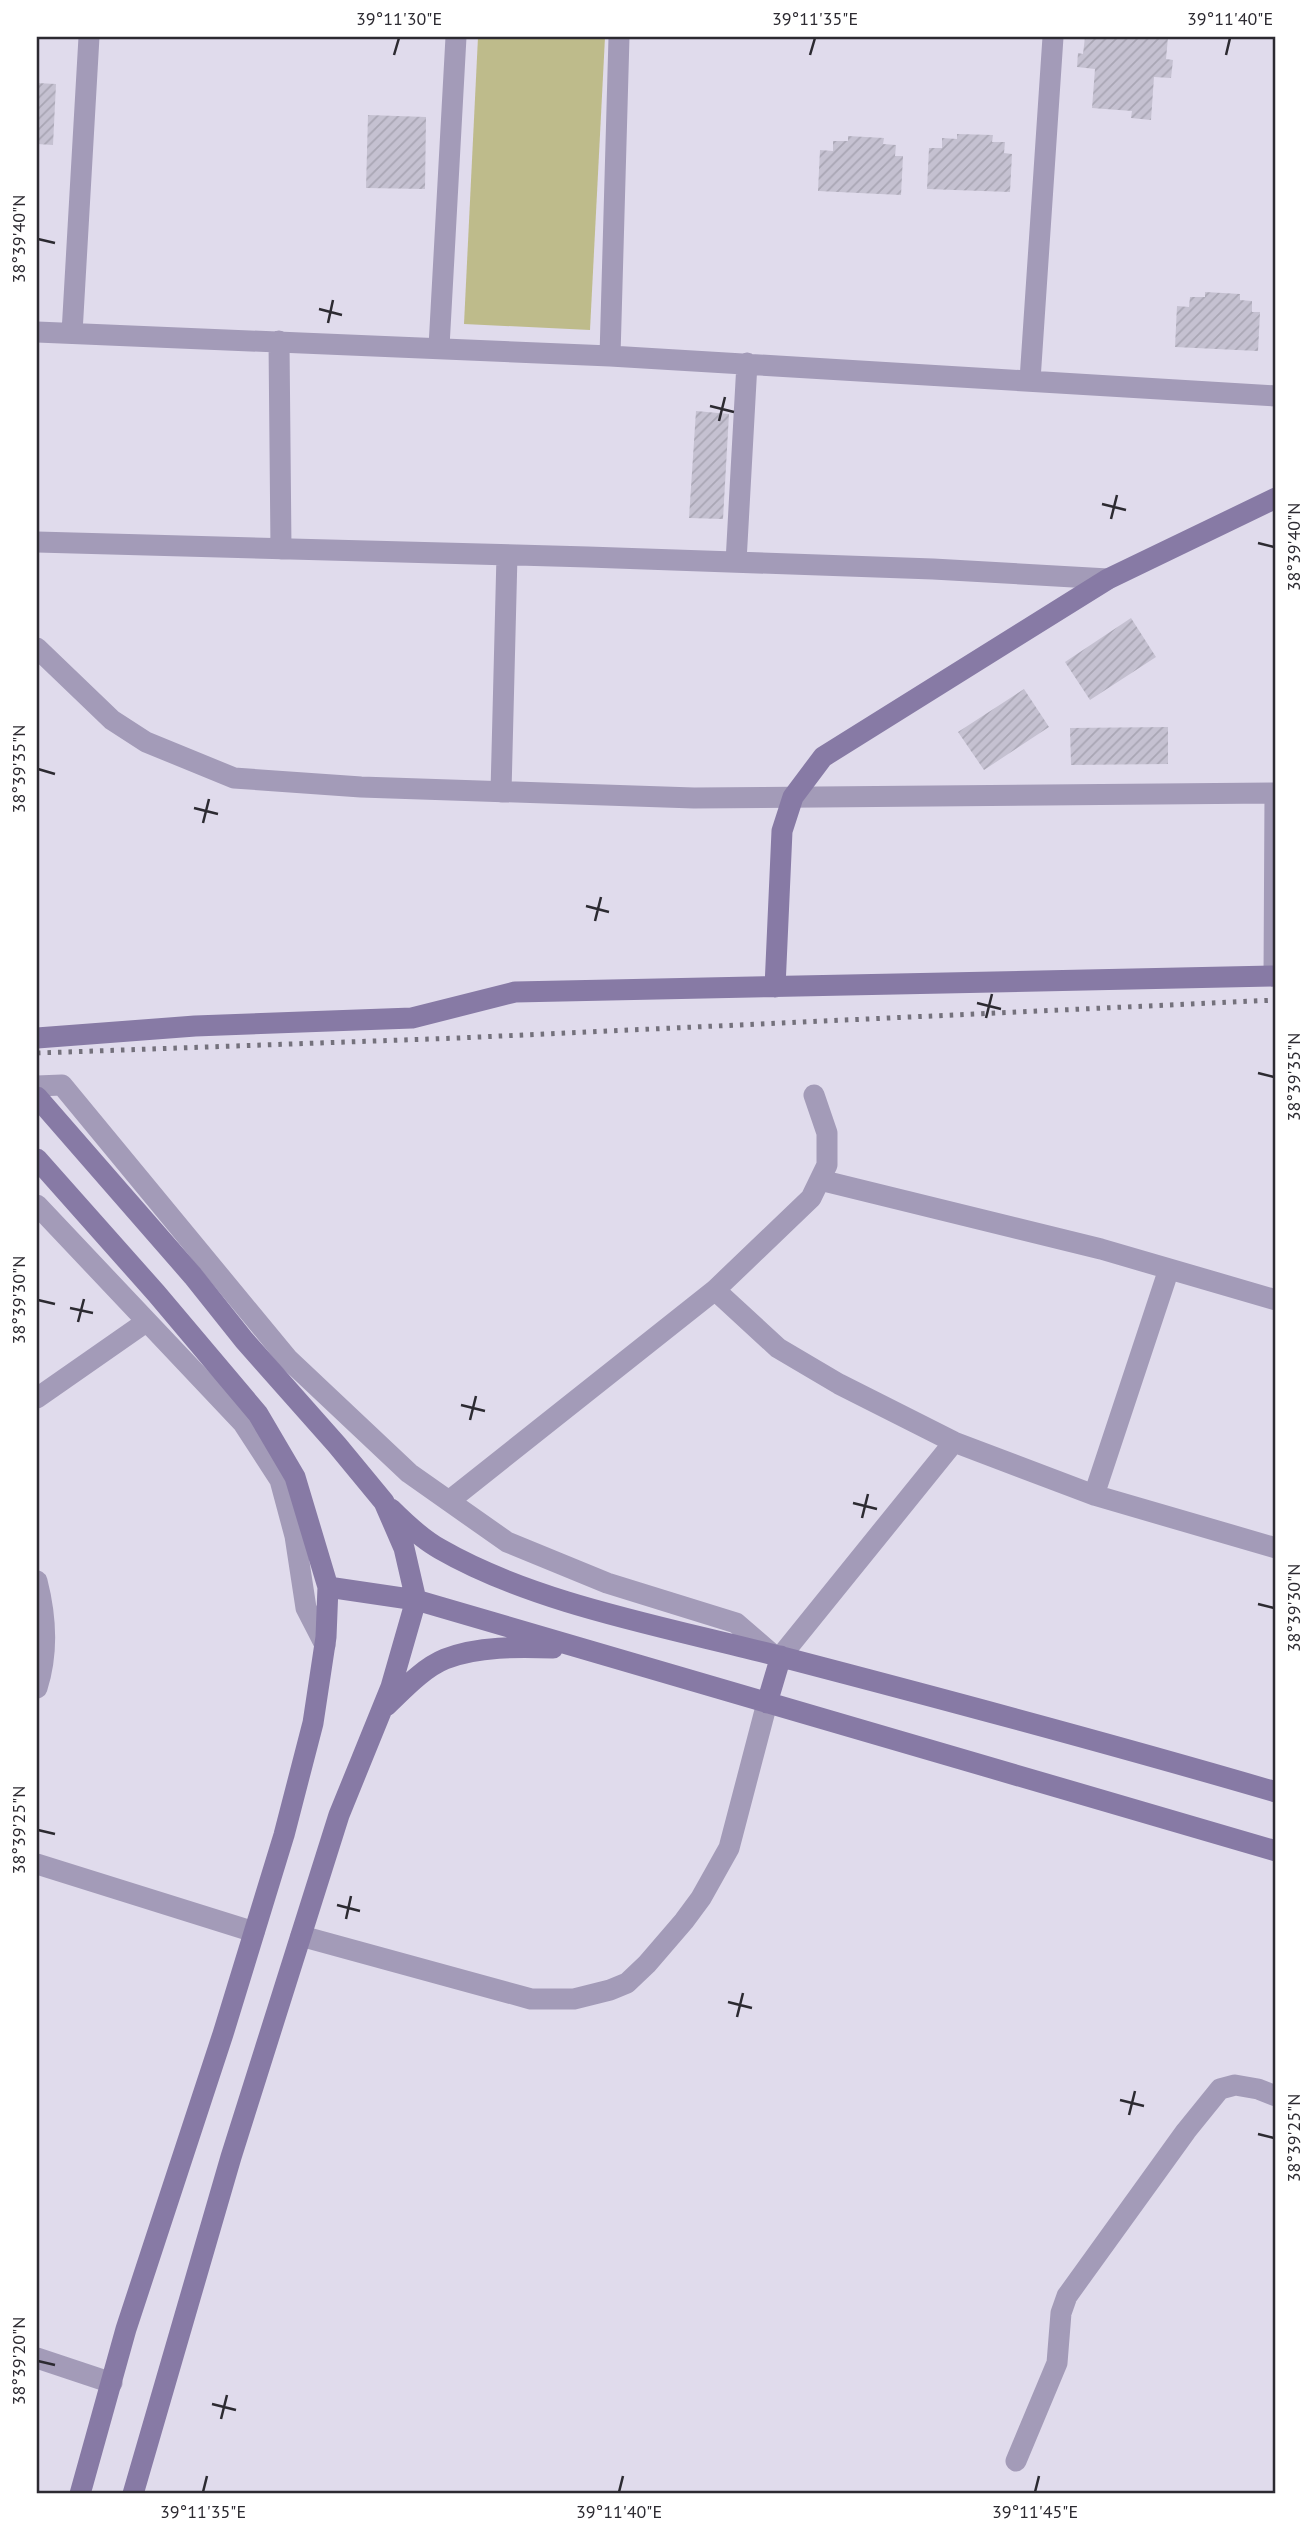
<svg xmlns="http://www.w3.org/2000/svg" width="1313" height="2531" font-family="'PT Sans',sans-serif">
  <defs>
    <pattern id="building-hatch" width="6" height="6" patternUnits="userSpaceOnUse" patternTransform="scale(1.75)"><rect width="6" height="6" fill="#c5c1d1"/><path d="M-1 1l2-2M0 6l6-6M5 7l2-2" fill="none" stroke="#a9a6b4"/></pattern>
  </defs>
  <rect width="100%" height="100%" fill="#e0dbec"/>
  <path fill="#bebb8b" d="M478,37H605L590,330L464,324Z"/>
  <path fill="url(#building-hatch)" d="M1085,37H1168L1166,59L1173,60L1171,78L1154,77L1151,120L1131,118L1132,111L1092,108L1095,69L1077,67L1078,53L1083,54Z
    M37,83L56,84L53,145L37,144Z
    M368,115L426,117L425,189L366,188Z
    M957,134L993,135L992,142H1005L1004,153L1012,154L1010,192L927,189L929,148H942V138L957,139Z
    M848,136L884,138L883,144L896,145L895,156H903L901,195L818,191L820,150L833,151V141H848Z
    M1205,292L1240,294V300L1252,301V312H1260L1258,351L1175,347L1177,306L1189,307L1190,297H1205Z
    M696,411L729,414L723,519L689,518Z
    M1131,618L1156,657L1090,700L1065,662Z
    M1024,689L1049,727L984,770L958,732Z
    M1168,727V764L1071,765L1070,728Z"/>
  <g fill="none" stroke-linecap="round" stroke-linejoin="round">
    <path stroke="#a39bb8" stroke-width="21" d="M37,332L610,356L1276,396
      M72,333L89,37
      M279,341L281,549
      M439,347L456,37
      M610,356L619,37
      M1030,380L1053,37
      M37,542L588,557L933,569L1108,579
      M736,562L747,363
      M37,648L112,720L146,742L234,778L361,787L694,798L1276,793
      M501,792L507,555
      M1274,976L1275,793
      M37,1086L62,1085L288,1359L409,1473L507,1542L607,1583L736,1623L773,1655
      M820,1180L1101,1249L1276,1300
      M37,1205L243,1423L280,1480L295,1536L306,1608L325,1645
      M715,1290L778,1348L839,1384L954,1442L1094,1495L1276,1548
      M37,1398L146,1322
      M1094,1495L1169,1269
      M449,1501L715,1290L811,1198L827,1165V1133L814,1095
      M37,1581C46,1616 48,1654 37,1688
      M781,1656L954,1442
      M37,1864L254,1932
      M301,1936L531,1999H574L610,1990L627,1983L647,1964L684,1921L701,1898L729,1848L767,1703
      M37,2358L112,2383
      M1016,2461L1057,2363L1061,2313L1067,2296L1186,2131L1220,2089L1235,2085L1258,2089L1276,2096"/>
    <path stroke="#877aa5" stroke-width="21" d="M775,987L782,831L793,797L823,757L1108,579L1276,498
      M37,1038L195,1026L412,1018L515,992L1276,976
      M37,1097L193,1276L244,1340L337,1445L384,1502L404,1548L416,1600L391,1687L339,1815L231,2157L133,2494
      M37,1159L156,1293L258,1414L295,1477L328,1587L326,1637L313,1723L284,1835L223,2034L126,2329L80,2494
      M391,1509C405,1523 422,1539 440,1549C537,1605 672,1628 782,1657C947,1700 1112,1744 1276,1792
      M328,1587L416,1600L1276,1851
      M767,1703L781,1656
      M386,1706C403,1690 423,1668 445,1659C478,1646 519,1647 553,1648"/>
    <path stroke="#74717c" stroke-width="5" stroke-dasharray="3.5 7" stroke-linecap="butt" d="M37,1053L458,1038L1276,1000"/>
  </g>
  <path fill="none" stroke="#2c2a31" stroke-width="2.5" d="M394,55L399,38M810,55L815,38M1226,55L1230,38M38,239L55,243M319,309L342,315M328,323L333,300M710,406L734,412M719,421L725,397M1102,504L1126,510M1111,519L1117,495M1258,543L1274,547M38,769L55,774M194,808L218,814M203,823L209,799M586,906L609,912M595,921L601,897M977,1003L1001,1009M986,1018L992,994M1258,1073L1274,1077M38,1300L55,1304M70,1308L93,1313M78,1322L84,1299M461,1405L485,1411M470,1420L476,1396M853,1503L877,1509M862,1518L868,1494M1258,1604L1274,1608M38,1830L55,1834M337,1905L360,1911M346,1919L351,1896M728,2002L752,2008M737,2017L743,1993M1120,2100L1144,2106M1129,2115L1135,2091M1258,2134L1274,2138M38,2361L55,2365M212,2404L236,2410M221,2419L227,2395M203,2492L207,2476M619,2492L623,2476M1035,2492L1039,2476"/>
  <rect width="1313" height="2531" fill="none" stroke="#ffffff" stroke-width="77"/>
  <rect x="38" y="38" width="1236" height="2454" fill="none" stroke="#2c2a31" stroke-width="2.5"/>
  <g font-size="18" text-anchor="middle" fill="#2c2a31">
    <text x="399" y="25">39°11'30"E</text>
    <text x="815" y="25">39°11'35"E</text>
    <text x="1230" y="25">39°11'40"E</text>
    <text transform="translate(19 239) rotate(-90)" y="6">38°39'40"N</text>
    <text transform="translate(1294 547) rotate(-90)" y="6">38°39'40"N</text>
    <text transform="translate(19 769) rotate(-90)" y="6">38°39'35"N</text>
    <text transform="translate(1294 1077) rotate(-90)" y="6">38°39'35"N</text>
    <text transform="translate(19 1300) rotate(-90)" y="6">38°39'30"N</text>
    <text transform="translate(1294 1608) rotate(-90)" y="6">38°39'30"N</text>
    <text transform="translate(19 1830) rotate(-90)" y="6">38°39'25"N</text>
    <text transform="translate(1294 2138) rotate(-90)" y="6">38°39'25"N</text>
    <text transform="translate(19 2361) rotate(-90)" y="6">38°39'20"N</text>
    <text x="203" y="2518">39°11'35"E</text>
    <text x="619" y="2518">39°11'40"E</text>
    <text x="1035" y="2518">39°11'45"E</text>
  </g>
</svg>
